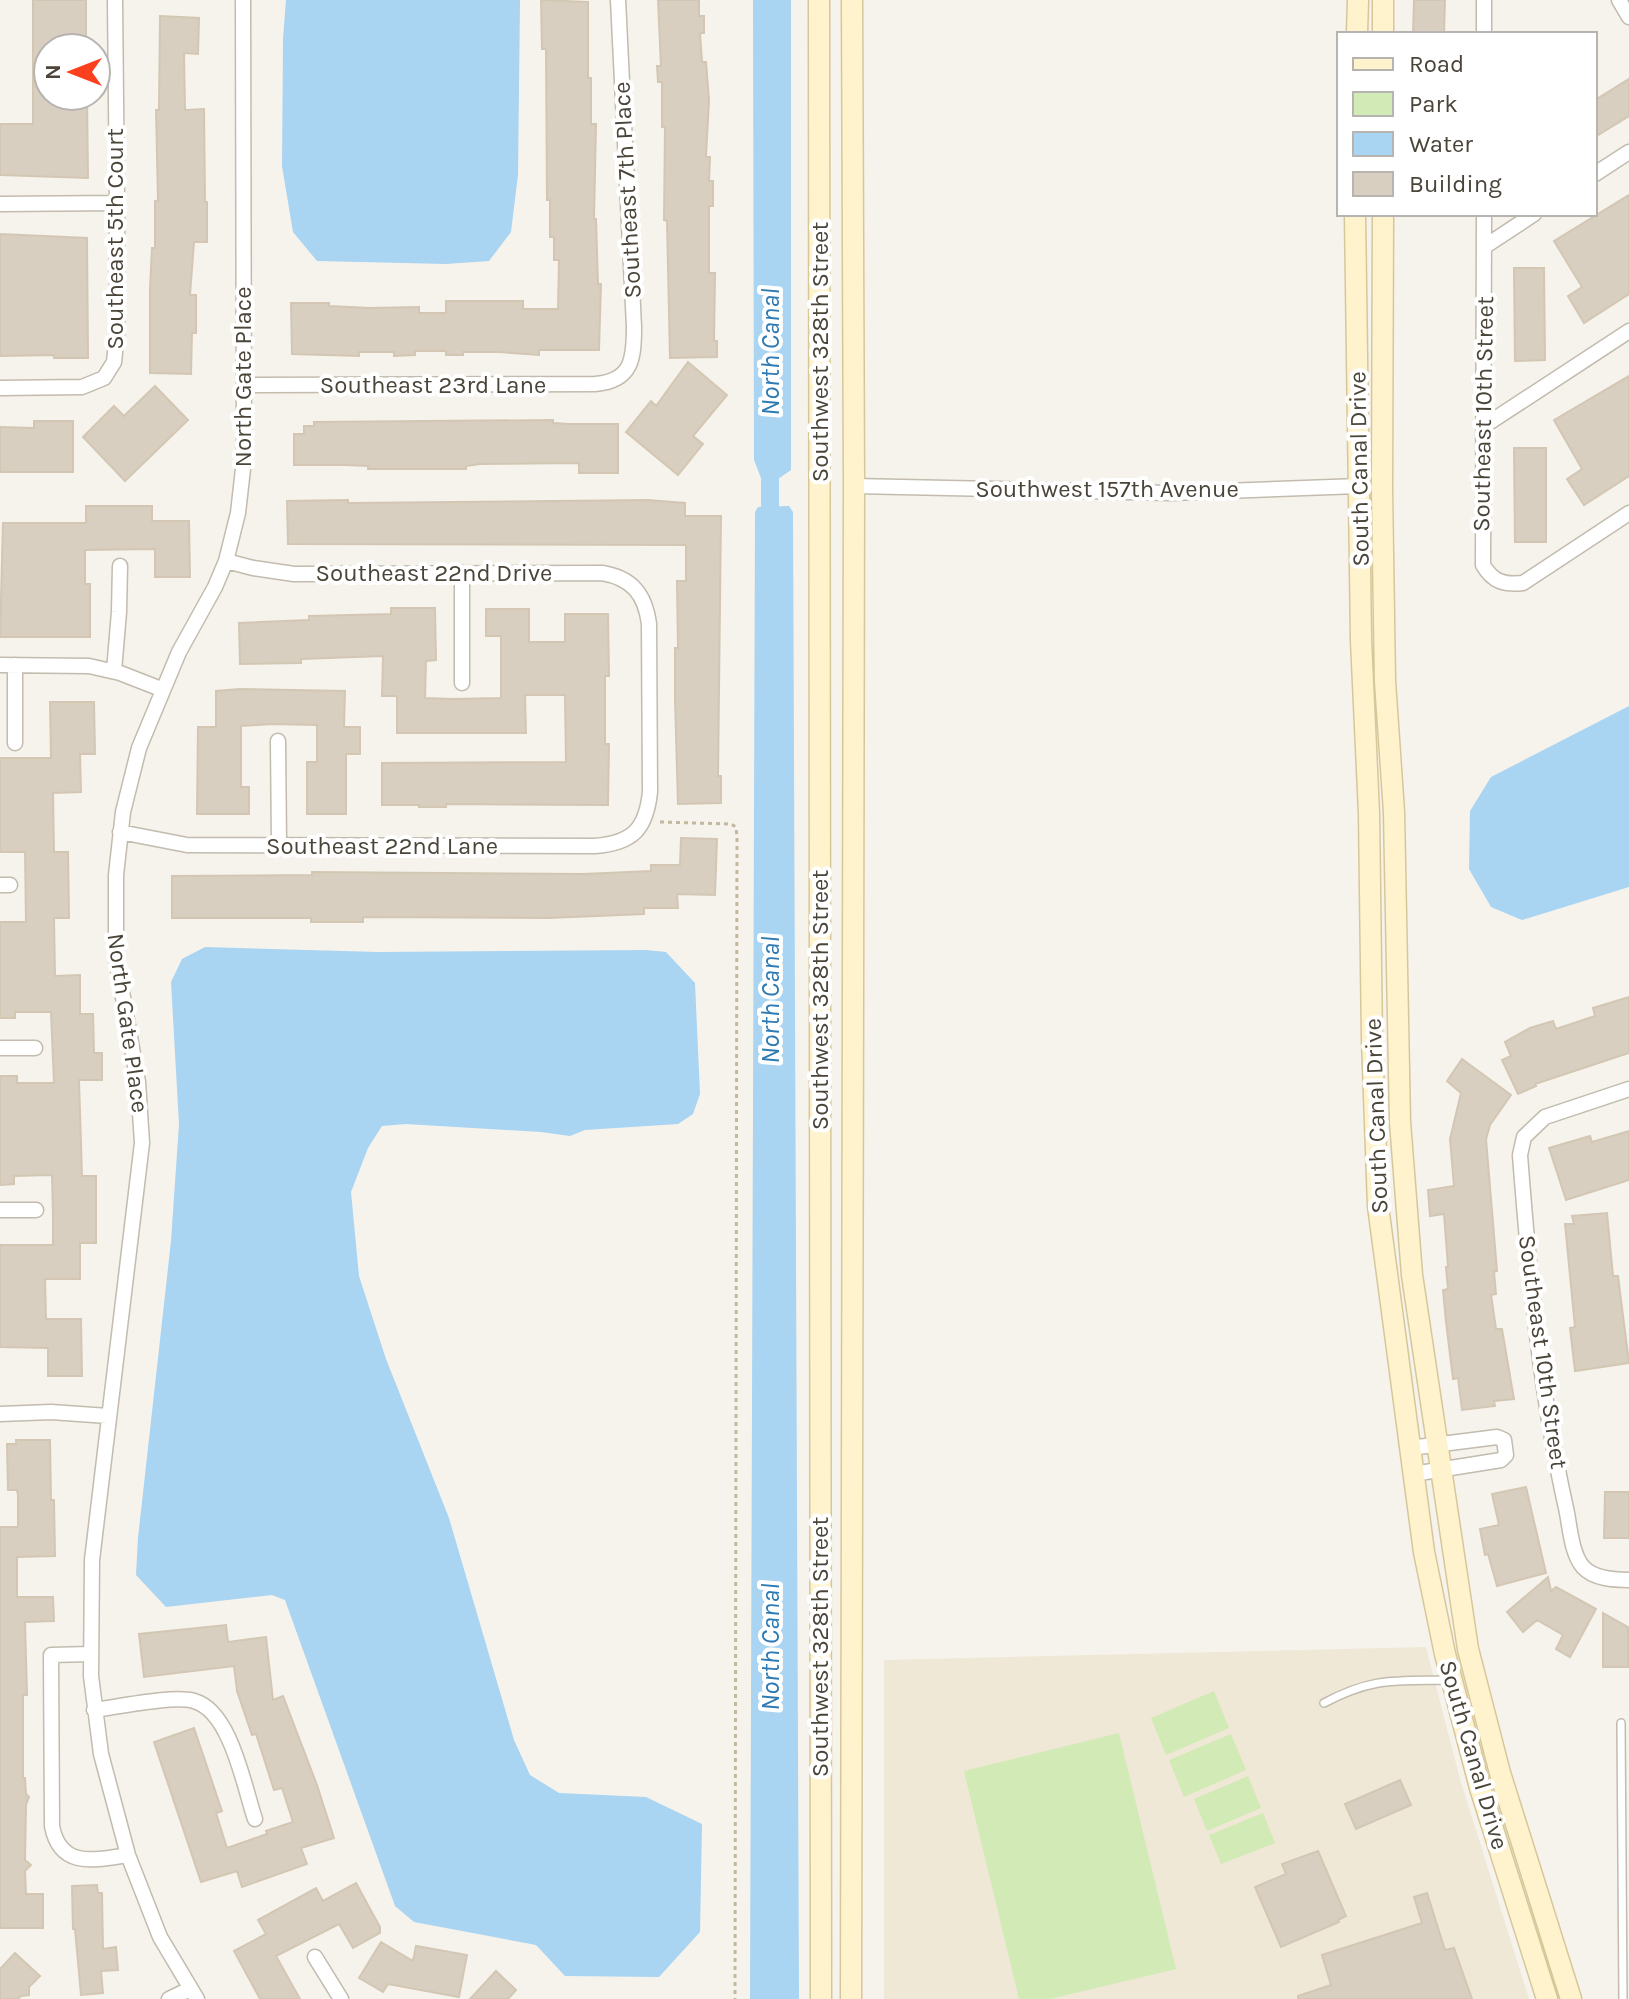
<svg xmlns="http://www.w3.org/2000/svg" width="1629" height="1999" font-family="Karla,sans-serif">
  <rect width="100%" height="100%" fill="#f6f3ec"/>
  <path fill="#efe8d6" d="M1426,1647L1460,1779L1529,1999H884V1660Z"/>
  <path fill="#d2eab5" d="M1214,1691L1229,1728L1166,1755L1151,1718Z
    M1119,1733L1176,1969L1050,1999H1019L964,1771Z
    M1231,1734L1246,1770L1184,1797L1169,1760Z
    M1248,1776L1261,1808L1207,1831L1194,1799Z
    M1263,1813L1275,1843L1221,1864L1209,1835Z"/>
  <path fill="#a9d4f2" d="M286,0H520L518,175L511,232L489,261L446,264L317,261L293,232L282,166L283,39Z
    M753,0H791V470L778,479L761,478L754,460Z
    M789,506L793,512L799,1999H750L755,512L758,507Z
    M1629,706V887L1522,920L1491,907L1469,869L1470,811L1491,777Z
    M205,947L378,952L646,950L666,952L695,983L700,1094L693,1114L678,1124L585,1130L570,1136L541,1132L406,1124L382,1126L368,1148L351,1192L359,1276L386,1359L449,1518L514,1740L530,1775L559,1793L646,1797L702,1824L700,1932L659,1977L565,1976L536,1945L414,1922L395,1906L285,1600L272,1595L166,1607L136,1575L138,1538L171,1241L179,1124L171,982L182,959Z"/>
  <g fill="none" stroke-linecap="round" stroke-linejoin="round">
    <path stroke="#a9d4f2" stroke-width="18" d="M770,528V454"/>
  </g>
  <path fill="#d8cfc1" stroke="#d3c7b4" stroke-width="2" d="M33,0H86V48H48V96H87L88,178L0,175V124H33Z
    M541,0L588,2V78H591V124H596L594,219H596L598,284H601L599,350H539V355L499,352H463V355H446V351H415V355L394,356V352H359V356L292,354L291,303H329V306L370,308L419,307V313H446V301H523V309H558L559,260H554V237H550V200H547L546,49H542Z
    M658,0H699V16H704V33H700L702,62H706L709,100L706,157H710L709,181H713V206H709V273H715L714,341H717V357L670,358L667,221L664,220L665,127H662V82H658L657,66H661Z
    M1414,0H1445L1444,34H1413Z
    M160,16L199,18L198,54L184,53L185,110L204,109L205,202H207V242H194L190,295H196V333H192L191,374L150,373V289L152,248H155V201H158L156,110H159Z
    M1629,79V116L1595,137V100Z
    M1629,195V294L1584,323L1568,296L1582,287L1554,241Z
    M0,234L87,238L88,358H54V355L0,356Z
    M1514,268H1544L1545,360L1515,361Z
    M688,362L727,395L693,436L703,444L678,475L626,432L651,401L656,406Z
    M1629,376V476L1584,505L1567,479L1582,469L1554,420Z
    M155,386L188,420L125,481L83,437L114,406L124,416Z
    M553,420V423L568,424H618V473H579V463L480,464L466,466V469H368V466L346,465H294V434H304V426H314V422Z
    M34,421H73V472H0V427L34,428Z
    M1514,448H1546V542H1515Z
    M348,500V503L648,500L685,503V516H721L718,776H721V803L678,804L675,699V648H678L677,581H686V545L288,544L287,501Z
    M86,506H152V521H189L190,577H155V549L85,550V584H90V637H0L3,523H86Z
    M391,608H435L436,660L426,661L425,698L453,699L501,698V636H486V609H529V642H565V614H608L609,676H605V744H609L608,805L446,804V807H419V805H382V763L566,762L565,695H525L526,733H397V696H382L383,656L301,659V663L240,664L239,623L309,620V616L391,614Z
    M240,689L345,691L344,727H360V754H346V814H307V762H317V725L272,724L241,726V787H249V814H197L198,727H216V691Z
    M50,702H94L95,754H80L81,792L53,793L54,852H68L69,918H54L55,976L80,975V1014H93L94,1053H102V1080H79L82,1176H96V1243H80V1279H45L46,1319H81L82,1376H48V1348L0,1347V1245H53V1216L52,1175L14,1176V1184L0,1185V1076H17V1083H54L51,1012H15V1018H0V922H26L25,852H0V758H51Z
    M681,838L717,839L715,895L677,894L678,908H644V914L549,918L363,917V922H311V918H172V876L312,875V872L583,874L651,871V865H680Z
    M1629,997V1053L1535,1084L1536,1086L1518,1094L1502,1060L1511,1056L1505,1042L1530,1028L1553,1021L1556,1029L1595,1016L1593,1008Z
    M1462,1059L1511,1095L1490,1125L1486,1139L1497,1271L1494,1272L1496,1294L1491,1295L1496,1329H1502L1514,1399L1494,1401L1495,1406L1462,1410L1458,1378L1453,1379L1446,1322L1443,1290L1448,1289L1446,1267H1448L1444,1214L1430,1216L1428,1190L1454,1186L1450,1139L1461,1093L1447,1081Z
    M1629,1131V1180L1566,1200L1549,1148L1590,1136L1592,1142Z
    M1607,1213L1613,1276H1618L1629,1363L1575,1371L1570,1328L1575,1327L1565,1224H1574L1572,1216Z
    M16,1440H50L51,1500H54L55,1556L17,1557V1597H53L54,1621L25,1622L27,1695H23V1778H25L26,1794L29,1797L26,1805L25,1860L31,1865L25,1871L26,1894H43V1928H0V1527H18V1495L17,1490H8L7,1444H16Z
    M1526,1487L1546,1573L1497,1586L1488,1554L1485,1555L1480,1529L1499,1525L1492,1494Z
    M1605,1492H1629V1538H1604Z
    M1548,1577L1551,1591L1556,1587L1596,1609L1570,1657L1556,1649L1563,1635L1537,1620L1523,1632L1507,1612Z
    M1603,1613L1628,1627V1667H1603Z
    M226,1625L228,1642L266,1637L273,1700L283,1696L317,1785L334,1838L301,1848L307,1864L242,1887L237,1871L201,1882L154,1742L194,1728L222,1811L216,1813L227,1848L267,1834L266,1831L293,1822L282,1788L274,1790L256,1734L252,1735L237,1691L234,1666L144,1677L139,1634Z
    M1400,1780L1411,1805L1356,1829L1345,1804Z
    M1318,1851L1346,1916L1338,1920L1339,1922L1281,1947L1255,1887L1286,1874L1282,1864Z
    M356,1883L380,1927V1933L353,1948L339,1924L276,1956L300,1999H260L234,1951L266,1934L258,1920L316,1888L323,1901Z
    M97,1885L98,1893H102L103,1949L116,1947L118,1970L101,1971L103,1993L81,1995L75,1929H73L72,1886Z
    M1427,1893L1445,1950L1454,1948L1472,1999H1298V1996L1331,1985L1322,1955L1422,1923L1414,1897Z
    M381,1942L413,1961L416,1946L467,1955L459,1997L388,1984L383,1992L359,1978Z
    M15,1953L40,1976L29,1987V1995L21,1996L18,1999H0V1969Z
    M496,1971L516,1990L508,1999H470Z"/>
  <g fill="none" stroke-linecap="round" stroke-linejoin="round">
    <g stroke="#c2bbae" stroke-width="10">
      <path id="lane" d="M1324,1703C1373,1677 1395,1681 1449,1680
        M1621,1723L1623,1999"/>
    </g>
    <g stroke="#c2bbae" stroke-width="17">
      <path id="street" d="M1484,0V34
        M1619,0L1629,17
        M1595,174L1629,152
        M0,204L117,203
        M1484,214L1483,565C1493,582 1504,585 1523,583L1629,513
        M1484,247L1534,214
        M244,385L595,384C632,381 634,359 634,327L618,0
        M0,388L82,387L104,378L114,362L117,334V203L115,0
        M1484,426L1629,331
        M854,486L1171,493L1359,486
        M462,573V683
        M0,665L89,666L120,673L161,689
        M15,665V743
        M114,671L119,612L120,566
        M278,741L279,846
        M120,832L187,845L595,846C632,843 646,830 650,792L649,624C645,594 632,578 602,573L294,574L253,568L226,561
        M0,885H10
        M0,1048H35
        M1629,1089L1545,1117L1524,1137L1520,1155C1529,1273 1540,1393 1566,1508C1570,1526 1571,1553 1583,1567C1594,1579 1614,1580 1629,1580
        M0,1210H36
        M0,1414L51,1412L108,1416
        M1410,1448L1497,1437L1504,1440L1506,1455L1501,1460L1413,1474
        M90,1654L51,1655L52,1826C60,1869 95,1860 128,1855
        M94,1710C118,1707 173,1695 194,1701C231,1711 244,1787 255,1819
        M315,1957L341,1999
        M169,1999L190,1989
        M197,1999L160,1937L128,1855L101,1754L91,1676L92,1560L142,1143L138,1082L116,958V875L123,812L139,748L179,652L215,587L226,561L238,513L244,460L243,0"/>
    </g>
    <g stroke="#d6c79b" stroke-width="23">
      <path id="secondary" d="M819,0L821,1999
        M1357,34L1358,0
        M1383,34V0
        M1355,214L1361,640L1369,813L1372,1040L1378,1206L1424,1552L1445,1654L1480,1788L1547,1999
        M1383,214L1382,489L1385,681L1394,812L1400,1122L1412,1275L1468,1649L1500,1773L1571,1999
        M851,1999L854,486L852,0"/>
    </g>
    <path stroke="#c4b79f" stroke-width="3" stroke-dasharray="4 4" stroke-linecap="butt" d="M660,822L731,824L736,827L737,837L735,1999"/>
    <use href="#lane" stroke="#fff" stroke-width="7"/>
    <use href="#street" stroke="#fff" stroke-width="14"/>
    <use href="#secondary" stroke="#fff3cd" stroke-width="20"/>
  </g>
  <g text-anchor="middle" stroke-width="8" stroke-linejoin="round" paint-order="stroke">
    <g font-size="24" fill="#4b4439" stroke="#fff">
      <text transform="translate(627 190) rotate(-93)" y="8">Southeast 7th Place</text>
      <text transform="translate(115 239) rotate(-90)" y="8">Southeast 5th Court</text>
      <text transform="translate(820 352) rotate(-90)" y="8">Southwest 328th Street</text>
      <text transform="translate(243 377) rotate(-90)" y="8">North Gate Place</text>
      <text x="433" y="393">Southeast 23rd Lane</text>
      <text transform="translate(1483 414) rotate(-89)" y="8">Southeast 10th Street</text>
      <text transform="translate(1359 469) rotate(-91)" y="8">South Canal Drive</text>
      <text x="1107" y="497">Southwest 157th Avenue</text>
      <text x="434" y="581">Southeast 22nd Drive</text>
      <text x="382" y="854">Southeast 22nd Lane</text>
      <text transform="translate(820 1000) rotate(-90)" y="8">Southwest 328th Street</text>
      <text transform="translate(128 1023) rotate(82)" y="8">North Gate Place</text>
      <text transform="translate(1376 1116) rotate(-92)" y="8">South Canal Drive</text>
      <text transform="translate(1543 1352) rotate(82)" y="8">Southeast 10th Street</text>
      <text transform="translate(820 1647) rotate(-90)" y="8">Southwest 328th Street</text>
      <text transform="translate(1474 1755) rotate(74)" y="8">South Canal Drive</text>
    </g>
    <g font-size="26" font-style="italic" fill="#2e7ab2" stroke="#fff">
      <text transform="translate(770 352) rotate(-90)" y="9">North Canal</text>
      <text transform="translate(770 1000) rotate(-90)" y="9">North Canal</text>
      <text transform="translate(770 1647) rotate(-90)" y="9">North Canal</text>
    </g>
  </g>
  <rect x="1337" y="32" width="260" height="184" fill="#ffffff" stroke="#b7b4b0" stroke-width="2"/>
  <rect x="1353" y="58" width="40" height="12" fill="#fff3cd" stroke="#b7b4b0" stroke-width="2"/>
  <text x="1409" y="72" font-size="24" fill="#4b4439">Road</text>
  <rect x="1353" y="92" width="40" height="24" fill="#d2eab5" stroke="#b7b4b0" stroke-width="2"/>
  <text x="1409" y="112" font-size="24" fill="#4b4439">Park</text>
  <rect x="1353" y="132" width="40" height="24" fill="#a9d4f2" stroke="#b7b4b0" stroke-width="2"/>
  <text x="1409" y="152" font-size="24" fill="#4b4439">Water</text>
  <rect x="1353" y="172" width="40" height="24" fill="#d8cfc1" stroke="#b7b4b0" stroke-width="2"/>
  <text x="1409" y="192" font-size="24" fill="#4b4439">Building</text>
  <g transform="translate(72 72) rotate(270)"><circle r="38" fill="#ffffff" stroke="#b7b4b0" stroke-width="2"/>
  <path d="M0-6L14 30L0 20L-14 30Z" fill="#fc3f1d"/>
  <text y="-12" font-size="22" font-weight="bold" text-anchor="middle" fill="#4b4439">N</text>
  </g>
</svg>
